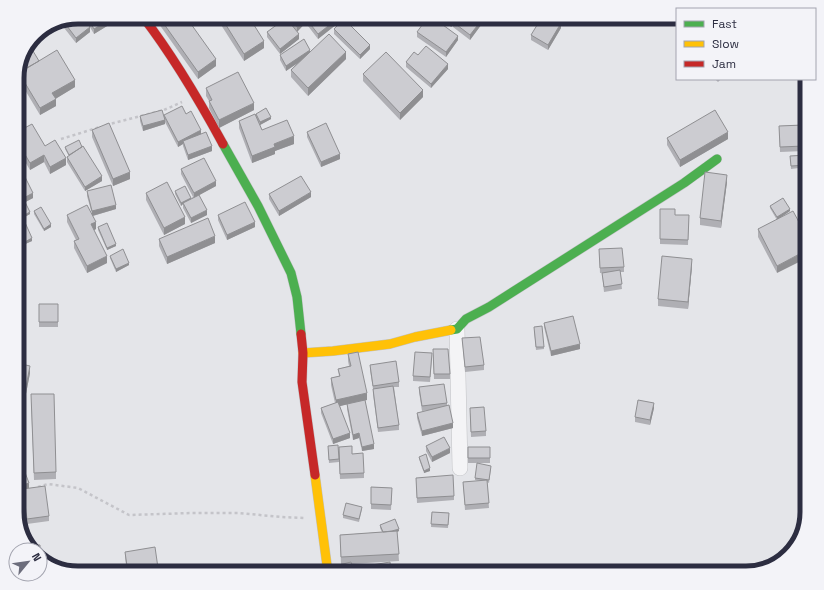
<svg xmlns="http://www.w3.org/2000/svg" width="824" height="590" font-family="'Space Grotesk',sans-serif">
  <rect width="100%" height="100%" fill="#e4e5e9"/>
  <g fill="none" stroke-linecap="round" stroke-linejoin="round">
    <g stroke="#c1c2c5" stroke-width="16">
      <path id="street" d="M457,329L460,468"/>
    </g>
    <g stroke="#c1c2c5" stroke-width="10">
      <path id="fast" d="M223,144L258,206L291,273L297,297L301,334
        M451,330L457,329L466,319L489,307L684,183L717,159"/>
    </g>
    <g stroke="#c1c2c5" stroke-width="10">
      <path id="slow" d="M303,353L333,351L390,344L415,337L451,330
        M315,475L328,573"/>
    </g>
    <g stroke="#c1c2c5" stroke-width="10">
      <path id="jam" d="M143,17C174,57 199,100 223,144
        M301,334L303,353L302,382L315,475"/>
    </g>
    <path stroke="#c4c4c9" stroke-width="2.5" stroke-dasharray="3 3" stroke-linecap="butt" d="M106,125L164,110L182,102
      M61,139L100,127
      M38,487L48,484L78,488L129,515L192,513H238L282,517L305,518
      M17,495L26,492"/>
    <use href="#street" stroke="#f4f4f6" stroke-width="15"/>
    <use href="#fast" stroke="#4caf50" stroke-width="9"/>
    <use href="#slow" stroke="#ffc107" stroke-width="9"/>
    <use href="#jam" stroke="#c62828" stroke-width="9"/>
  </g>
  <path fill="#afafb4" d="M78,17L90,32L76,43L61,24Z
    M84,17H111L112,23L94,34Z
    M154,17H186L216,66L198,79Z
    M216,17H249L264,48L244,61Z
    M264,17H281L273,26Z
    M309,17V19L297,32L296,31L299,39L280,54L267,37V32L287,18Z
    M438,17H487L470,40L453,27V25L451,27Z
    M308,21L337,24L318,39L308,26Z
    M561,28L548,50L531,40V35Z
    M334,29L370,49L360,59L334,34Z
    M417,32L458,40L446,57L417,37Z
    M310,51L346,59L308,96L291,77V70L298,62L286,71L280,60V55Z
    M27,55L39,61L75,87L55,99L56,106L40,115L19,80V73L18,71Z
    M418,55L448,69L431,88L406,67V62Z
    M363,74L423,97L400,120L363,81Z
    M715,79H721L718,82Z
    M206,88L254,110L219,128L209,108V101L206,96Z
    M186,114L201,134L212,151L188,160L183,146V144L178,147L165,122V124L143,131L140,121V116H164Z
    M256,114L271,119L260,125L258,120L262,130L294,144L275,151V154L252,163L239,128V121Z
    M803,125L804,151L780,152L779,126Z
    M92,130L130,179L113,186L92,137Z
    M17,132L45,146L66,165L50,174L44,162L30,170L17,148Z
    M307,132L340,159L321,167L307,137Z
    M667,138L728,139L680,167L667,145Z
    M65,147H82L102,181L85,191L67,162V157L69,156L65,149Z
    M807,155V167L791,169L790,156Z
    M17,166L33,198L25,202L30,214L20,220L32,241L23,245L21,240V244L17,246V207L18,206L17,205Z
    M181,169L216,186L199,195L207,215L191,223L183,208V204L181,206L175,194V191L191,199L193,197L181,174Z
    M727,182L721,228L700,225V218Z
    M87,191L116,209L93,216L96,229L94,230L107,263L87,273L74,248V241L76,240L67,222V215L92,214L87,196Z
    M146,193L185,224L164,235L146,200Z
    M269,194L311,197L279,216L269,199Z
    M770,206L790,211L778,219L777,273L758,237V229L777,220L770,208Z
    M660,209L675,215H689L688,245L660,244Z
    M34,211L51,227L44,231L34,214Z
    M218,215L255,227L227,240L218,220Z
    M98,227L116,246L107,250L98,230Z
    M159,239L215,243L167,264L159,246Z
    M599,249L624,267V272H620L622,289L604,292L602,273H600Z
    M110,256L129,265L116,272L110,258Z
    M692,266L688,309L658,306V299Z
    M39,304H58V327H39Z
    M544,323L580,349L551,356L544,327Z
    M534,330L544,347V349L536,350Z
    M462,338L484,365V370L465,372Z
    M348,354L367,400H365L374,449L362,451L359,438L353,440L347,409V404L340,406L350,438L333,444L321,413V408L335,403L331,385V378L339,376L338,369L349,366L348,361Z
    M433,354L450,374V379H434Z
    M432,358L430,382L413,381V376Z
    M17,363L30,373L25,399L17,398Z
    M370,365L399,382V387H394L399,425V430L378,432L373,394V389L370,370Z
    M419,387L447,403V406L453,428L422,436L417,418V413L432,410L422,411L419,392Z
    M31,402L56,472V479L34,480Z
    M654,408L650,425L635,422V417Z
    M470,413L486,431V436L471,437Z
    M426,446L450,453L432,462L426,451Z
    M468,447H490V463H468Z
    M328,449L339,458L352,454L364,473V478L340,479L339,460V462L329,463Z
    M419,457L430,471L424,473L419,459Z
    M17,464L29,488H27L49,516V521L27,524L23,490L17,492Z
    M491,468L489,483L487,482L489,508L465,510L463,482L480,481L475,480V478Z
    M416,478L454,496V500L417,503Z
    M371,487L392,488L391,510L371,509Z
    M362,509L359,522L343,518V515Z
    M432,512L449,513L448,528L431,527Z
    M380,525L399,531L397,532L399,561L351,564L353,573H340L339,565H341L340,535L382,532L380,528Z
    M125,552L158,568V573H127L125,557Z"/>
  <path fill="#8f8f92" d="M276,17H281L273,26V21Z
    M306,17H309V19L297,32V27Z
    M484,17H487L470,40V35Z
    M112,18V23L94,34V29Z
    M455,18L453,22V25L451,27V23Z
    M337,19V24L318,39V34Z
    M561,23V28L548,50V45Z
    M90,27V32L76,43V38Z
    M299,34V39L280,54V49Z
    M458,36V40L446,57V52Z
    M264,41V48L244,61V54Z
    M370,45V49L360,59V55Z
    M310,50V55L286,71V66Z
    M346,52V59L308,96V88Z
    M216,59V66L198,79V72Z
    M448,64V69L431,88V84Z
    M75,80V87L52,101V93Z
    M423,90V97L400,120V113Z
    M56,99V106L40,115V108Z
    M254,103V110L219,128V120Z
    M271,117V119L260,125V122Z
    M165,120V124L143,131V126Z
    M201,130V135L183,141V144L178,147V142Z
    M728,132V139L680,167V160Z
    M294,136V144L275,151V154L252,163V156L274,144Z
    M212,146V151L188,160V155Z
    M340,154V159L321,167V162Z
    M44,155V162L30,170V163Z
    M66,158V165L50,174V167Z
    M130,172V179L113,186V179Z
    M727,175V182L721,228V221Z
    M102,176V181L85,191V187Z
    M216,181V186L194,198V193Z
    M311,192V197L279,216V211Z
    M33,193V198L18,206V201Z
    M191,198V200L183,203V204L181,206V203Z
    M116,205V209L92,216V211Z
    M790,209V211L777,220V217Z
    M207,210V215L191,223V218Z
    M30,212V214L17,221V219Z
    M185,217V224L164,235V228Z
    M96,222V229L91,232V224Z
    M255,222V227L227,240V235Z
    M51,224V227L44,231V229Z
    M215,236V243L167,264V257Z
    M32,238V241L23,245V243Z
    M21,239V244L17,246V241Z
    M116,244V246L107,250V248Z
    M807,250V258L777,273V266Z
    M107,256V263L87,273V266Z
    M692,259V266L688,309V302Z
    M129,263V265L116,272V269Z
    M580,344V349L551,356V351Z
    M30,366V373L25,399V392Z
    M367,393V400L336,407V400Z
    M654,403V408L650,425V420Z
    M453,423V428L422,436V431Z
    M350,433V438L333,444V439Z
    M359,433V438L353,440V435Z
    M374,444V449L362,451V447Z
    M450,448V453L432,462V457Z
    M430,468V471L424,473V471Z
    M29,483V488L17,492V487Z
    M399,529V531L384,537V535Z"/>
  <path fill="#ccccd1" stroke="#8f8f92" d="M78,17H82L90,27L76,38L64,22Z
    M87,17H111L112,18L94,29Z
    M159,17H186L216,59L198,72Z
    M221,17H249L264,41L244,54Z
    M269,17H276L273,21Z
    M287,17H306L297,27L287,18Z
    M313,17H335L337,19L318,34L308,21Z
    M428,17H432L458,36L446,52L417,32Z
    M444,17H484L470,35L453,22L455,18L451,23Z
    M542,17H550L561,23L548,45L531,35Z
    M286,18L299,34L280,49L267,32Z
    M344,19L370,45L360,55L334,29Z
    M329,34L346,52L308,88L291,70Z
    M304,39L310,50L286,66L280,55Z
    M426,46L448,64L431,84L406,62L414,52L418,55Z
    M57,50L75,80L52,93L56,99L40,108L19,73Z
    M33,51L39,61L21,71L20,69L27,55Z
    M386,52L423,90L400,113L363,74Z
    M238,72L254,103L219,120L209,101L212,100L206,88Z
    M182,106L186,114L191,111L201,130L178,142L164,115Z
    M266,108L271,117L260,122L256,114Z
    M162,110L165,120L143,126L140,116Z
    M715,110L728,132L680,160L667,138Z
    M255,114L262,130L287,120L294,136L274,144L275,147L252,156L239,121Z
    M109,123L130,172L113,179L92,130Z
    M326,123L340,154L321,162L307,132Z
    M32,124L45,146L55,140L66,158L50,167L44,155L30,163L17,141V132Z
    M803,125L804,146L780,147L779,126Z
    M206,132L212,146L188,155L183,141Z
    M79,140L82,147L69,155L65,147Z
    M83,146L102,176L85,187L67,157Z
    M807,155V165L791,166L790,156Z
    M204,158L216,181L194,193L181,169Z
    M17,166L23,177L17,180Z
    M705,172L727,175L721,221L700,218Z
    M301,176L311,192L279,211L269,194Z
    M25,177L33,193L18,201L17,200V182Z
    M167,182L185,217L164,228L146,193Z
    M111,185L116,205L92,211L87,191Z
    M185,186L191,198L181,203L175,191Z
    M199,195L207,210L191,218L183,203Z
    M783,198L790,209L777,217L770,206Z
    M25,202L30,212L17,219V207Z
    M245,202L255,222L227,235L218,215Z
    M87,205L96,222L91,224L107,256L87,266L74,241L79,239L67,215Z
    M41,207L51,224L44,229L34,211Z
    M660,209H675V215H689L688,240L660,239Z
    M793,211L807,237V250L777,266L758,229Z
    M23,218L32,238L23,243L17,230V221Z
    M208,218L215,236L167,257L159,239Z
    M107,223L116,244L107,248L98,227Z
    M17,233L21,239L17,241Z
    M622,248L624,267L600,268L599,249Z
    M123,249L129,263L116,269L110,256Z
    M662,256L692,259L688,302L658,299Z
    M620,270L622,284L604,287L602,273Z
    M39,304H58V322H39Z
    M573,316L580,344L551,351L544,323Z
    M542,326L544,347H536L534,327Z
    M480,337L484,365L465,367L462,338Z
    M433,349H448L450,374H434Z
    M358,352L367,393L336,400L331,378L340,376L338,369L351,366L348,354Z
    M415,352L432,353L430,377L413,376Z
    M396,361L399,382L373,386L370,365Z
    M17,363L30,366L25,392L17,390Z
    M444,384L447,403L422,406L419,387Z
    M393,386L399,425L378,428L373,389Z
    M31,394H54L56,472L34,473Z
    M365,400L374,444L362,447L359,433L353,435L347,404Z
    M638,400L654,403L650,420L635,417Z
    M338,402L350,433L333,439L321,408Z
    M449,405L453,423L422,431L417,413Z
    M484,407L486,431L471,432L470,408Z
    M444,437L450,448L432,457L426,446Z
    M338,445L339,459L329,460L328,446Z
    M352,446V454L363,453L364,473L340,474L339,447Z
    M468,447H490V458H468Z
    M426,454L430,468L424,471L419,457Z
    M21,462L29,483L17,487V464Z
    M477,463L491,466L489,480L475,478Z
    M453,475L454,496L417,498L416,478Z
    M487,480L489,503L465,505L463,482Z
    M45,486L49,516L27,519L23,489Z
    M371,487L392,488L391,505L371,504Z
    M346,503L362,507L359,519L343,515Z
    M432,512L449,513L448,525L431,524Z
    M395,519L399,529L392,531L383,532L380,525Z
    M397,531L399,554L341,557L340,535Z
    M27,544L40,545V550H32Z
    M155,547L158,568L128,573L125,552Z
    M351,562L353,571L346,573H341L339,565Z
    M390,562L391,573H373L372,565Z"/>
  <path d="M0 0H824V590H0ZM78 24H746A54 54 0 0 1 800 78V512A54 54 0 0 1 746 566H78A54 54 0 0 1 24 512V78A54 54 0 0 1 78 24Z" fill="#f3f3f8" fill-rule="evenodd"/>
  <path fill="none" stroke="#2c2d41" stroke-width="5" d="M78 24H746A54 54 0 0 1 800 78V512A54 54 0 0 1 746 566H78A54 54 0 0 1 24 512V78A54 54 0 0 1 78 24Z"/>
  <rect x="676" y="8" width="140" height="72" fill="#f3f3f8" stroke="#a3a4af"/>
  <rect x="684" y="21" width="20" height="6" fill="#4caf50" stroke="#a3a4af"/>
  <text x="712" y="28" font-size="12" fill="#2c2d41">Fast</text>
  <rect x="684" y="41" width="20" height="6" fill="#ffc107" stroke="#a3a4af"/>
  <text x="712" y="48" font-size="12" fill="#2c2d41">Slow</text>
  <rect x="684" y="61" width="20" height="6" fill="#c62828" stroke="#a3a4af"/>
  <text x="712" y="68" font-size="12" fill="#2c2d41">Jam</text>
  <g transform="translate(28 562) rotate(61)"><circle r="19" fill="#f3f3f8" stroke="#a3a4af"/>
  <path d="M0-3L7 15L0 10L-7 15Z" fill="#6c6d7c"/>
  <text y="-6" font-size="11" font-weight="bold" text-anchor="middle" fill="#2c2d41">N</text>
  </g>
</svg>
